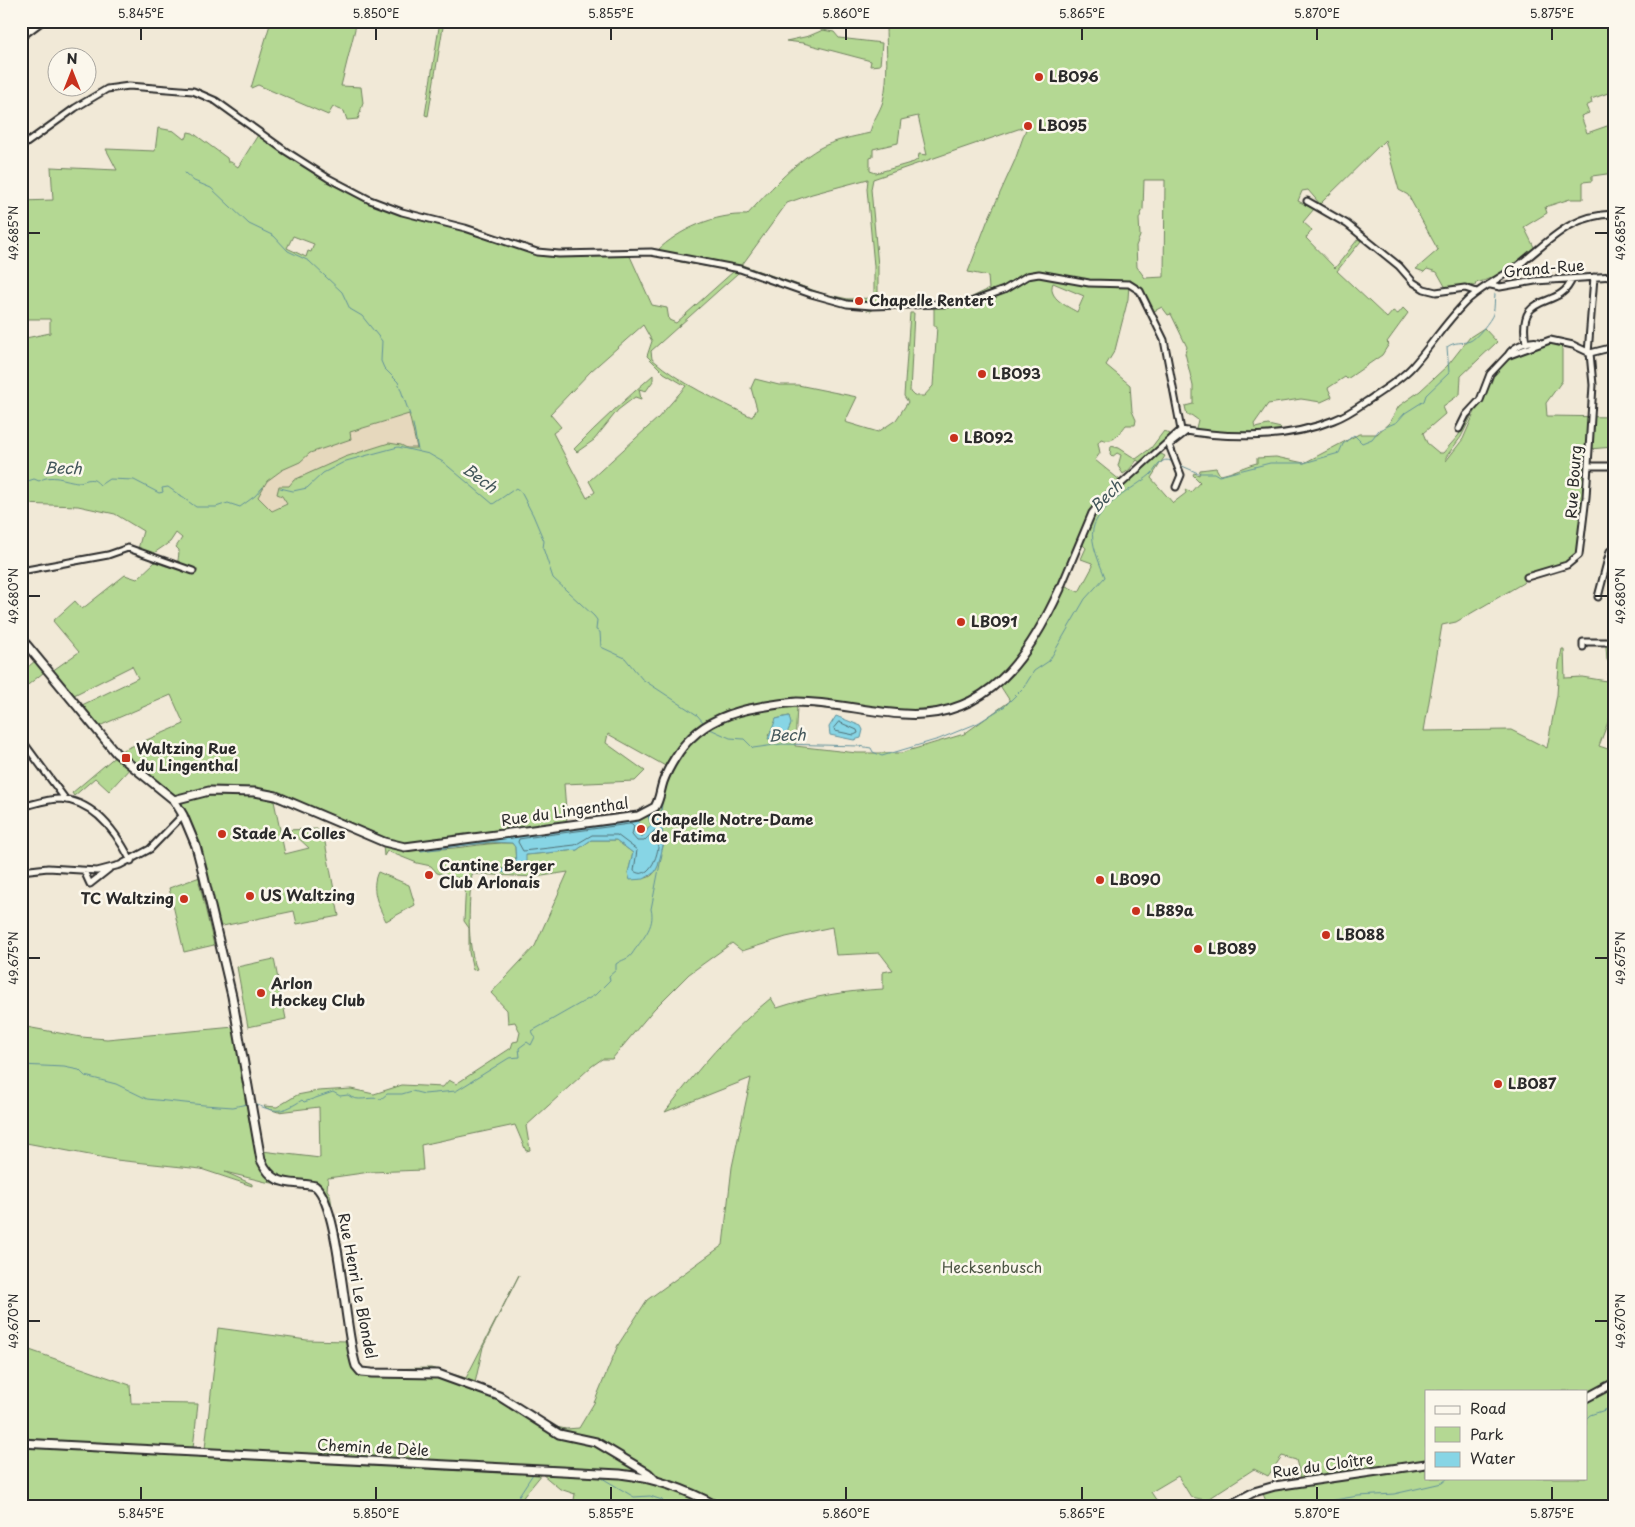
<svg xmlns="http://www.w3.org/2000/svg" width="1635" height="1527" font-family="'Playpen Sans',sans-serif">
  <rect width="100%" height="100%" fill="#f1e9d7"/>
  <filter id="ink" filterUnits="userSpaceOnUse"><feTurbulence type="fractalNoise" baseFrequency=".02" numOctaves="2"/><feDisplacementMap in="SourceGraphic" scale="10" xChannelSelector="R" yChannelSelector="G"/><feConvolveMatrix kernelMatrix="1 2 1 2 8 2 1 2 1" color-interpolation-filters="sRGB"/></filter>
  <g filter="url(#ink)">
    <path fill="#e6d8bd" d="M409,414L417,448H407L401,445L389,443L345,457L294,480L282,496L287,503L272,511L258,497L267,481L282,470L300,462L310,453L350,439L349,432Z"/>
    <path fill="#b4d893" stroke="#70825f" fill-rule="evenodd" d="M271,21H357L341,86L361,87L363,103L358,119L347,120L344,111L333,107L328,115L258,85L251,88Z
      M440,21H444L428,116L425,115Z
      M833,21H1614V91L1591,99L1592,103L1586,106L1589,113L1581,116L1587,133L1610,125L1614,135V173L1592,176V181L1583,182V199H1570L1545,207L1547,213L1524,227L1534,247C1516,264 1500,277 1476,283L1475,286L1446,288L1437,272L1427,269L1424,272L1416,269L1438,250L1408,195L1399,190L1385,140L1320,204L1308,190L1302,191L1298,201L1314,209L1303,222L1312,230L1306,238L1335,268L1358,239L1361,241L1337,271L1387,318L1393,311L1398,314L1403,308L1408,313L1387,342L1389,344L1382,355L1347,379L1345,377L1328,388L1332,397L1321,402L1301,399L1268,404L1254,424L1255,428L1268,425L1281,428L1280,430L1232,435L1230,432L1216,434L1199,432L1196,428L1198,420L1191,415H1187L1185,406L1193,404V386L1185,353L1187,347L1171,314L1168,315L1162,307L1150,313L1140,291L1129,284L1128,299L1115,350L1106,365L1130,385L1132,411L1136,420L1135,425H1126C1119,434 1114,444 1101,439L1098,443L1100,453L1095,460L1121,481L1141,463L1137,460L1129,470L1123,474L1118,466L1121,455L1117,453L1112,457L1110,455L1111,446L1119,448L1136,459L1151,448L1164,431L1170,434L1157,452L1165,456L1151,478L1173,503L1186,493L1185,489L1191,492L1200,482L1193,475L1194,473L1199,475L1200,470L1216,468L1220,475C1233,473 1244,466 1257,463V458L1276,457L1304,463L1359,434H1377L1389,423L1399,406L1420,391L1448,365L1470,337L1484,328L1497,342L1461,376L1460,394L1442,407L1445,414L1423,433L1427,443L1439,453H1443L1458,436L1475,409L1461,437L1446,457V461L1463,439L1491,375L1508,358L1550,342L1562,344V381L1546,403L1547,416L1614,417V447L1589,449L1579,555L1574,561L1527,577L1523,583L1456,622L1442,625L1424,731L1511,730L1547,748L1557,695L1559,664L1562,649H1564L1565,678L1582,677L1607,681L1610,664L1607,660L1606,646H1614V706L1599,746L1614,751L1610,771L1614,772L1612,960L1614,968V1506H1268L1261,1489L1302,1482L1296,1460L1282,1456L1268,1476L1254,1469L1206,1500L1191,1497L1178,1476L1151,1492L1160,1506H573L575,1494L560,1489L542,1474L524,1496L520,1506H21V1347L130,1385L131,1403L198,1404L193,1448L205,1449L218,1328L307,1340L347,1341L325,1201L315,1189L266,1182L225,1172L252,1184V1186L201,1169L116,1160L21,1142V1026L81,1037L107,1039L234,1027L242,1030L262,1151L320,1158L319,1107L278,1112L266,1108L264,1106L277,1107L297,1095L318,1091L351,1089L374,1094L402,1085L443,1087L449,1080L456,1084L511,1048L513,1042L518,1041L520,1032L515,1022L508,1023L507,1010L491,993L535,946L568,872L536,877L472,874C469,899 466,946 477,969L473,970L469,952V928L464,921L466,880L437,873L431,866L417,863L387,851L384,856L383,845L296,808L274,801L285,854L309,848L295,835L289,836L284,830L317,829L324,837L339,916L297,924L294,911L218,927L207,874L201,877V881L199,882L214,945L184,952L169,888L200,877L179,807L132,766L109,791L95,778L74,796L72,793L117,755L116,753L184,724L171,695L97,727L80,706L138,678L132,666L72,696L52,671L79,652L53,621L75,601L82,609L125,575L137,579L155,562C174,569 178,572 179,550L176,547L182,538L176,533L170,542L151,555L138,549L143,531L115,514L78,506L21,504V339L50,333V319H28C15,297 21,229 21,201L53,200L51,167L117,170L106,149L155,151L158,128L174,131L184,139L187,137L188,132L193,133L227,158L228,162H231L238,167L258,135C309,174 365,203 426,222L429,217L536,250L579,252L639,249L657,251C678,230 716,213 747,215C766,194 794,163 818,149C834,140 853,137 870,133C872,121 880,112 883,101C889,77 886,48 886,23L834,26ZM918,116L927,155L919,154L918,159L914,162L876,173L870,171V158L873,157V149L898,143L901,120ZM1027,126L1015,160L987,222L968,272L988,276L989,289L968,299L940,301V305L882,303L878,299V266L871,189L873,179ZM868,179L867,189L874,266V298L848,299L824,294L742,265L787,203L812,194ZM1144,180H1165L1164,277L1145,278L1137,267L1136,246L1140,236L1139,219L1143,209ZM293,236L314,244L311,252L308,251L306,257L287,248ZM646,253L681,262L734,271L676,323L669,320L667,308L652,305L629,254ZM742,272L871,311L875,308H934V326H937L933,386L924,396H914L910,392L914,313H910L904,396L908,402L896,420L878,432L845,422L857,397L798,385H779L755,379L751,388L757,409L752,417C717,400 681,384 652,359L651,351L660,343L738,273ZM1053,283L1084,296L1077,312C1067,306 1047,298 1053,283ZM643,325L652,341L647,356L664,373L686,386L658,418L589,481L595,492L587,498L553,433L561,427L550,414L591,371ZM409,414L417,448H407L401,445L389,443L345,457L294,480L289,486H279L277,494L282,496L287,504L272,511L258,497L267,481L282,470L300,462L310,453L351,439L350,432ZM1080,542L1086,548L1081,559L1092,563L1093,566L1079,592L1066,586L1060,588ZM999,684L1010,701L964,734L901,753H857L795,746L797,706L888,715H913L910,718C943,715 976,709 999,684ZM789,716L790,727C785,734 780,738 771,739L768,735L775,726L776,719ZM608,734L669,768L651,811L567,823L564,784L635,781L645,771L606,743ZM663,812C664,817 662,819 662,824C660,845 665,894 628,873L633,853L616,840H591L577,850L526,855L515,873L489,868L510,869L516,865L515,847L512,843C481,842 452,852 421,848L637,833L641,838ZM832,927L836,955L880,953L893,970L883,972V989C846,991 813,996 777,1008L771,998C728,1033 699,1068 665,1112L751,1078L732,1167L723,1245L647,1300L618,1345L594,1403L579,1428L566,1429L556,1427L500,1393L475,1383L483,1347L519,1275L466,1378L431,1368L365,1369L359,1366L330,1194L327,1190L328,1178L370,1172L423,1170L421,1145L515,1125L526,1151L530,1150L526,1126L592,1066L602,1059H612L654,1009L689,974L732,943L742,951L786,937ZM1426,1391H1586V1478H1426Z
      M823,30L834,32L839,38L882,43L880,65L870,66L871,61L803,43L786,41L809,36Z
      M653,375V381L646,391L639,389L641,399L635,397L618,410L594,440L577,452L574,449C599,423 626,399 653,375Z
      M39,658L48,669L24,688C14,676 30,665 39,658Z
      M378,872L409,885L415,905L386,921C378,906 370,888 378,872Z
      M274,959L286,1019L248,1027L237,967Z"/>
    <path fill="#87d5e5" stroke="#62919b" d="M789,716L791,724L785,738L768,739L776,719Z
      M836,716L861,726L863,730L861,738L854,740L830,735L829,727Z
      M656,812H663L661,822L664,842L658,866L655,872L644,879L630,880L628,873L633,853L616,840H591L577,850L526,855V864L515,873L490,872L487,870L510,869L516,865L515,847L512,843L492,842L421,851V848L636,818L641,825L637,833L641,838L651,825L648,816Z"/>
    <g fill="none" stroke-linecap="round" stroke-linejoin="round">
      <path stroke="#506f75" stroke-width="1" d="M839,722L857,730L858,733L854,735L835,731L834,728Z
        M632,824L634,826L632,835L637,841H644L655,830C665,840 652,884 634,871L637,850L617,835H592L575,845L523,851L518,842L519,839L532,837Z"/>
      <path stroke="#62919b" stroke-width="1" d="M185,173L194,181L211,188L249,224L274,236L288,251L309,261L342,292L350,309L362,316L382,341L381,361L384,368L398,382L410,415
        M413,424L418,450
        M1180,465L1198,473H1214L1219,476L1270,463H1304L1339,453L1343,444L1354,435L1362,443L1372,439L1379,430L1397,422L1405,413L1424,401L1426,395L1449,373L1447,347C1455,341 1462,344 1470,341C1476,339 1491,320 1493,314C1495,307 1494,301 1495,294
        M21,488L28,481L34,479L39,481C51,473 66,481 78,482C84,482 88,478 94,480C96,481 99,484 100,485L109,479L134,480L159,493L163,492L162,488L168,487L196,507H216L228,503L240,507L255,496L263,487
        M280,488L293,491L307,488L323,473L346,461L398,447L429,454L443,462L493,504L516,488L521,492L533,515L544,541L543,548L553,578L594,616L597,620L596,630L600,632L601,647L625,658L642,679L697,715L704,723
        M710,729L730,738L744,739L753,748L782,744L859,746L871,748L873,752L882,756L939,739L978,723L1005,706L1024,687L1034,671L1049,661L1085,599L1105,577C1100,564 1090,543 1093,529C1097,507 1134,488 1150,475C1155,471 1157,464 1163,461C1167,459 1170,461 1174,462
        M661,813L663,794
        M662,832L664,842L662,850
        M21,1065L64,1067L79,1070L85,1076L116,1084L147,1099L204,1105L233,1107L247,1104
        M255,1104C276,1113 282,1113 302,1100L304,1102L333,1092L340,1096L348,1095C357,1103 369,1096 381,1099L387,1094H402L412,1091L424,1094L456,1091L509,1058L520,1057L519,1048L527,1042L531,1045L535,1037L532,1031L595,995L610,980L609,976L616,970V964C621,960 629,959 632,954C641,940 656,927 651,909L662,854
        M1586,1419L1590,1415L1614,1407
        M535,1474L569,1475
        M581,1475L602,1478L634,1497L650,1496L662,1500L666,1506
        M512,1506L533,1474
        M1299,1506L1358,1496L1394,1494L1442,1483L1448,1478"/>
      <g stroke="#2b2b2b" stroke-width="9">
        <path id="street" d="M21,147L75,108L107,89L129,86L193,91L216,101L284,150L328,178L370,200L402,212L465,228L537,252L559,254L651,252L740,269L811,294L847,304L872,306L968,303L1004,290L1027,276L1039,274L1089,283L1129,284L1140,291L1164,340L1181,430
          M1307,201L1347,224L1399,266L1413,282L1424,289L1436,292L1465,288L1477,292
          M1491,285L1500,287L1535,281L1614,276
          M1526,343C1516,288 1560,312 1572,279
          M1588,353L1594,277
          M1508,355C1513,346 1529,340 1539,342
          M1459,429L1466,415L1480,400L1490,374L1507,356L1550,340L1573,345L1590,353L1614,347
          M1588,466H1614
          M1176,487L1181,475L1169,445L1187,431
          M21,571L108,555L128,548L193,571
          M1527,577L1567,565L1579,555L1586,497L1593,385L1590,353
          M1060,589L1092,513L1100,503L1181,430C1229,439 1288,439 1334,420C1348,415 1361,405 1373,397C1386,388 1401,379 1412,367C1432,345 1448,318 1470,298C1485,285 1504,276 1520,264C1552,239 1570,215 1614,214
          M1598,597L1610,551L1614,548
          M1583,647V642H1614
          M21,739L66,800
          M21,807C34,804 47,799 60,799C95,801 117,833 131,861
          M21,871L48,868L97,871L120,865L150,849L183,815
          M84,871L90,884L109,869"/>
      </g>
      <g stroke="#2b2b2b" stroke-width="11">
        <path id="secondary" d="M21,36L41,21
          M21,638L116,753L174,800L183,815L196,846L203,873L232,996L261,1160C274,1188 289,1181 315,1186C340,1205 344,1331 356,1366L361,1372L372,1373L438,1374L499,1396L559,1434L596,1442L648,1473L655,1480
          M174,800L209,791L255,792L276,796L384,842L405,847L638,816L655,807C660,799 660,791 663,782C668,768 680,748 691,738C709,720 735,711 760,707C772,705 785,703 797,702C832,702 868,712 903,714C987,720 1029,657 1060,589
          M1586,1398L1614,1383
          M21,1443L620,1474C655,1478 686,1489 717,1506
          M1228,1506L1254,1492L1275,1486L1426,1464"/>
      </g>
      <use href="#street" stroke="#fbf7ec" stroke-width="5"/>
      <use href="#secondary" stroke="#fbf7ec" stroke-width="7"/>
    </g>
  </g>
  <path fill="none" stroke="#2b2b2b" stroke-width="2" d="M141,28V40M376,28V40M611,28V40M846,28V40M1082,28V40M1317,28V40M1552,28V40M28,233H40M1595,233H1608M28,596H40M1595,596H1608M28,958H40M1595,958H1608M28,1321H40M1595,1321H1608M141,1487V1500M376,1487V1500M611,1487V1500M846,1487V1500M1082,1487V1500M1317,1487V1500M1552,1487V1500"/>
  <g fill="#c8321e" stroke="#fbf7ec" stroke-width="2">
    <circle cx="1039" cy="77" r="5"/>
    <circle cx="1028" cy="126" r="5"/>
    <circle cx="859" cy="301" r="5"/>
    <circle cx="982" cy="374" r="5"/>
    <circle cx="954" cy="438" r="5"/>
    <circle cx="961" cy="622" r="5"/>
    <rect x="121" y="753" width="10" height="10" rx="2.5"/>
    <circle cx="641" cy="829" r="5"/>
    <circle cx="222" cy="834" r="5"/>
    <circle cx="429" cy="875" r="5"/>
    <circle cx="1100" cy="880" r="5"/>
    <circle cx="250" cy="896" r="5"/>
    <circle cx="184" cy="899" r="5"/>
    <circle cx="1136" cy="911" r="5"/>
    <circle cx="1326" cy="935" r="5"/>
    <circle cx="1198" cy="949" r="5"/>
    <circle cx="261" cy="993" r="5"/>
    <circle cx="1498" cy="1084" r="5"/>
  </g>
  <g text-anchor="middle" stroke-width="5" stroke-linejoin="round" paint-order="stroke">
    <g font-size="15" font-weight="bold" fill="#2b2b2b" stroke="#fbf7ec" text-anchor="start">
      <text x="1049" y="82">LB096</text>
      <text x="1038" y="131">LB095</text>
      <text x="869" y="306">Chapelle Rentert</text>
      <text x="992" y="379">LB093</text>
      <text x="964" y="443">LB092</text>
      <text x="971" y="627">LB091</text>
      <text x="136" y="754">Waltzing Rue<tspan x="136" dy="17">du Lingenthal</tspan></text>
      <text x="651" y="825">Chapelle Notre-Dame<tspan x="651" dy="17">de Fatima</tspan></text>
      <text x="232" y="839">Stade A. Colles</text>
      <text x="439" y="871">Cantine Berger<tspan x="439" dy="17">Club Arlonais</tspan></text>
      <text x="1110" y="885">LB090</text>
      <text x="260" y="901">US Waltzing</text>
      <text x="174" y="904" text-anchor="end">TC Waltzing</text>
      <text x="1146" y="916">LB89a</text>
      <text x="1336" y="940">LB088</text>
      <text x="1208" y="954">LB089</text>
      <text x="271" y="989">Arlon<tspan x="271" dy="17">Hockey Club</tspan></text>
      <text x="1508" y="1089">LB087</text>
    </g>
    <g font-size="15" fill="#2b2b2b" stroke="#fbf7ec">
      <text transform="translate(1544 269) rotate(-5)" y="5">Grand-Rue</text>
      <text transform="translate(1574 482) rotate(-86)" y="5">Rue Bourg</text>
      <text transform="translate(565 812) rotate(-8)" y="5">Rue du Lingenthal</text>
      <text transform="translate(357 1286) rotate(79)" y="5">Rue Henri Le Blondel</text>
      <text transform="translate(373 1448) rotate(3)" y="5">Chemin de Dèle</text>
      <text transform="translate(1323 1466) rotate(-8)" y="5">Rue du Cloître</text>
    </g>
    <g font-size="15" fill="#4d5645" stroke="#fbf7ec">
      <text x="992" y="1273">Hecksenbusch</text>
    </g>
    <g font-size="16" font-style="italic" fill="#42565a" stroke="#fbf7ec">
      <text transform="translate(63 468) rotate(1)" y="6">Bech</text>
      <text transform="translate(480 478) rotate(36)" y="6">Bech</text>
      <text transform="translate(1106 496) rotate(-45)" y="6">Bech</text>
      <text transform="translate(787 735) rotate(-2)" y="6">Bech</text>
    </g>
  </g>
  <rect width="1635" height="1527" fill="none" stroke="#fbf7ec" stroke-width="55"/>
  <rect x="1425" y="1390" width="162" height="90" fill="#fbf7ec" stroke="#a8a59f"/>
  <rect x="1435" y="1406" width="25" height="8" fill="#fbf7ec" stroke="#a8a59f"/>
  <text x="1470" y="1414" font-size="15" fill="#2b2b2b">Road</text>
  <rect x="1435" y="1427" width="25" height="15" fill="#b4d893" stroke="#a8a59f"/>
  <text x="1470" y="1440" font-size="15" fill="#2b2b2b">Park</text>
  <rect x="1435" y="1452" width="25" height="15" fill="#87d5e5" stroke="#a8a59f"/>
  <text x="1470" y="1464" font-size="15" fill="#2b2b2b">Water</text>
  <g transform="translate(72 72)"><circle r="24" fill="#fbf7ec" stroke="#a8a59f"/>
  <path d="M0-4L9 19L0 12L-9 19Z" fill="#c8321e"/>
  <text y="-8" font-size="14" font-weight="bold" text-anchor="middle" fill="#2b2b2b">N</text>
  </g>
  <rect x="28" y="28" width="1580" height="1472" fill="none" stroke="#2b2b2b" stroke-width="2"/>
  <g font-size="12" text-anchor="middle" fill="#2b2b2b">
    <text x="141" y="18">5.845°E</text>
    <text x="376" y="18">5.850°E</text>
    <text x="611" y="18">5.855°E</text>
    <text x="846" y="18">5.860°E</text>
    <text x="1082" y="18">5.865°E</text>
    <text x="1317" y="18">5.870°E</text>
    <text x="1552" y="18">5.875°E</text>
    <text transform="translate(14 233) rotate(-90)" y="4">49.685°N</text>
    <text transform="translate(1621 233) rotate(-90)" y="4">49.685°N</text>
    <text transform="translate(14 596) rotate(-90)" y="4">49.680°N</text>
    <text transform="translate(1621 596) rotate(-90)" y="4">49.680°N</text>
    <text transform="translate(14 958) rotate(-90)" y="4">49.675°N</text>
    <text transform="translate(1621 958) rotate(-90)" y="4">49.675°N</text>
    <text transform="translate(14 1321) rotate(-90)" y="4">49.670°N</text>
    <text transform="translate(1621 1321) rotate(-90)" y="4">49.670°N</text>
    <text x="141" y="1518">5.845°E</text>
    <text x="376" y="1518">5.850°E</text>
    <text x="611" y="1518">5.855°E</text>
    <text x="846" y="1518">5.860°E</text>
    <text x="1082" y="1518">5.865°E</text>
    <text x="1317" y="1518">5.870°E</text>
    <text x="1552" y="1518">5.875°E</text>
  </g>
</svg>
